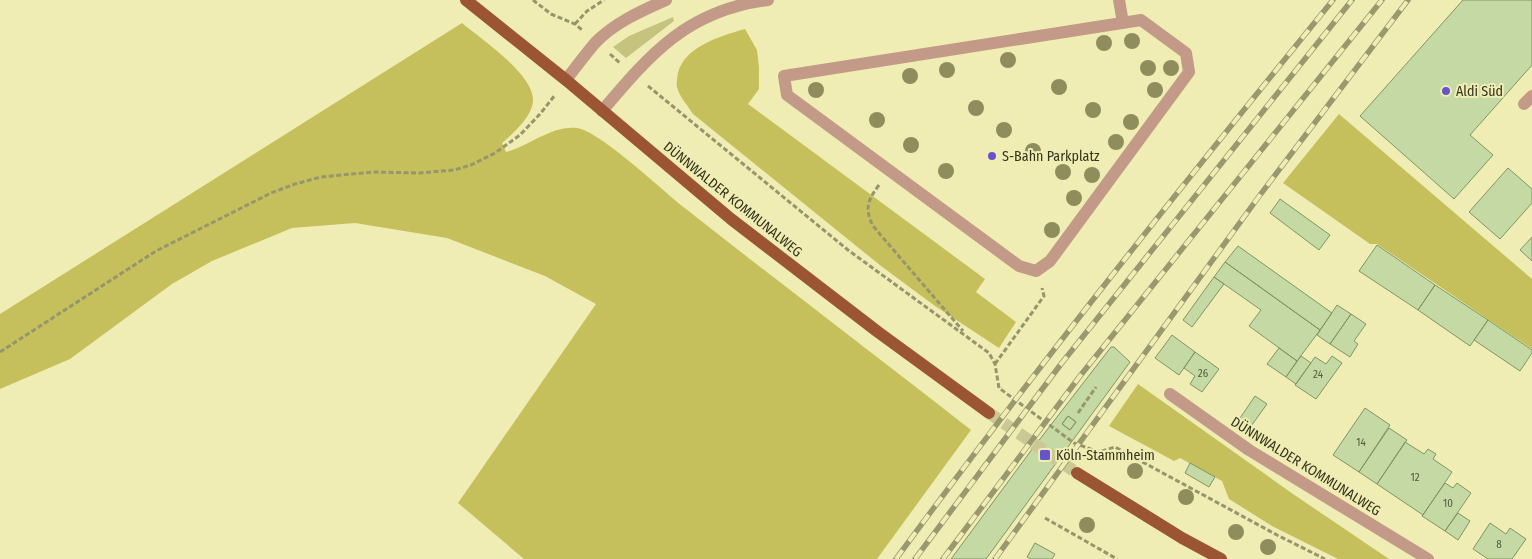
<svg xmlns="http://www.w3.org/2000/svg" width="1532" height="559" font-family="'Fira Sans Condensed',sans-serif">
  <rect width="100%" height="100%" fill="#efedb3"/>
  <path fill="#c6c37e" d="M673,17L674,21L626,58L613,47L629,36Z"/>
  <path fill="#c6c05c" d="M462,23C481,39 532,73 533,99C534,115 513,134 502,143L506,152C529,146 552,125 577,128C600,131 664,192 686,209C780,283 876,356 971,430L877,559H524L458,503L596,304L545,276L447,238L355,223L292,228L212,261L172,284L70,359L0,389V314Z
    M745,29L757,50L759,67V89L748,104L985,279L976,292L1016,322L999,348L935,306L881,266L693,114C688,106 679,96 677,87C676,84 677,82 677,79C679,48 720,36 745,29Z
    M1339,114L1532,279V349L1377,244H1370L1283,183Z
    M1138,384L1293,494L1389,559H1338L1272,526L1229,499L1222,481L1180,458L1174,461L1109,426Z"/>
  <path fill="#c4d9a4" stroke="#819563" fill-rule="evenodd" d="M1463,0H1532V65L1470,135L1493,155L1454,199L1360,116Z
    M1508,168L1532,189V203L1500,239L1469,212Z
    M1280,199L1330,235L1319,250L1270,213Z
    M1532,237V261L1520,250Z
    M1377,245L1435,285L1418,310L1359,271Z
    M1238,246L1332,313L1320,330L1225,262Z
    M1225,262L1320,330L1297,361L1249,326L1261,310L1214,277Z
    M1214,277L1224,284L1192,327L1183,320Z
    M1435,285L1488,320L1470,346L1418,310Z
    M1337,305L1351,314L1330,344L1317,335Z
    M1351,314L1366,324L1354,341L1358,344L1350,357L1330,344Z
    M1488,320L1532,350V353L1520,371L1474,340Z
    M1172,335L1195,352L1179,375L1155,358Z
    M1111,347H1114L1130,362L986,559H951L1030,452ZM1068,416L1076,422L1070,430L1062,424Z
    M1279,348L1297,361L1286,377L1267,364Z
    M1195,352L1219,369L1202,392L1190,384L1195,376L1184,368Z
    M1301,356L1311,363L1296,384L1286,377Z
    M1332,356L1342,363L1316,399L1295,385L1315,357L1326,364Z
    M1255,396L1267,404L1249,429L1238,421Z
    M1365,408L1390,425L1359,472L1333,455Z
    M1068,416L1076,422L1070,430L1062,424Z
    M1389,428L1407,440L1377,484L1359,472Z
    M1405,442L1424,454L1428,449L1436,454L1433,459L1452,472L1423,515L1377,484Z
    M1190,463L1215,477L1209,487L1185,473Z
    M1445,483L1453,488L1457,483L1471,493L1445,531L1422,516Z
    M1458,513L1470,521L1458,540L1445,531Z
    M1490,523L1506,534L1510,528L1526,539L1512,559H1488L1473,549Z
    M1035,543L1055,554L1052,559H1031L1027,557Z"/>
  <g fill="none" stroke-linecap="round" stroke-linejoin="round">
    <path stroke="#cac895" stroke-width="12" stroke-dasharray="12 6" stroke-linecap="butt" d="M989,413L1077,473"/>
    <path stroke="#96956b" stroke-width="3" stroke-dasharray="5 2.5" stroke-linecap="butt" d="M533,0L551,14L575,24L582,30
      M575,24L587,11L604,0
      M610,54L620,63
      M648,86L848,250L989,353L995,364L999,388L1074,443L1099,452L1115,447L1277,535L1325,559
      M879,185C868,200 864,208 873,226L963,331
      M0,352L156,251L271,193L295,184L321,177L373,172L419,173L454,170L471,165L495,153L520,135L540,114L555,95
      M995,364L1044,296L1042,288
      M1078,413L1096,387
      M1045,518L1117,559"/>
    <path stroke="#c29a87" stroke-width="12" d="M1119,0L1123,23
      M1141,20L1186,53L1189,72L1050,261L1036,271L1019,266L787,95L784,76Z
      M566,80C575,68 585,55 595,43C614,23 641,11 666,0
      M1524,104L1532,96
      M602,111C651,53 688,10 768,0
      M1170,394L1249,450L1428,559"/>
    <path stroke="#9b5533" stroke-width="12" d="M466,0L566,80L731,219L878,332L989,413
      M1077,473L1182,538L1221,559"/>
    <g stroke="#9a986e" stroke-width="5.5">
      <path id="rail" d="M896,559C1036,368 1184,183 1333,0
        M915,559L1061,364L1352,0
        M943,559L1080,376L1382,0
        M995,559L1260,195L1408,0"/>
    </g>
    <use href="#rail" stroke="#efedb3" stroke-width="4" stroke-dasharray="11" stroke-linecap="butt"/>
  </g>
  <g fill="#8f8d5c">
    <circle cx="1132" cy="41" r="8"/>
    <circle cx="1104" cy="43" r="8"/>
    <circle cx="1008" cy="60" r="8"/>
    <circle cx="1148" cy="68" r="8"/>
    <circle cx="1171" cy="68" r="8"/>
    <circle cx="947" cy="70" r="8"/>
    <circle cx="910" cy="76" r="8"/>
    <circle cx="1059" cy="87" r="8"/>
    <circle cx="816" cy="90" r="8"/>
    <circle cx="1155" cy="90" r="8"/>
    <circle cx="976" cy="108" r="8"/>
    <circle cx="1093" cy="110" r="8"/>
    <circle cx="877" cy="120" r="8"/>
    <circle cx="1131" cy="122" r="8"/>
    <circle cx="1004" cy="130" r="8"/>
    <circle cx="1116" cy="142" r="8"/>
    <circle cx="911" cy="145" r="8"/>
    <circle cx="1033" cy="151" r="8"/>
    <circle cx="946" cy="171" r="8"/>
    <circle cx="1063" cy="172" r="8"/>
    <circle cx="1092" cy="175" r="8"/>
    <circle cx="1074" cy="198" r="8"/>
    <circle cx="1052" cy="230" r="8"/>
    <circle cx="1135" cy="471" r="8"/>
    <circle cx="1186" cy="497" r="8"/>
    <circle cx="1087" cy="525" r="8"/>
    <circle cx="1236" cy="532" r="8"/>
    <circle cx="1268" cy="547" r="8"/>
  </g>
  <g fill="#6754cd" stroke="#efedb3" stroke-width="2">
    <circle cx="1446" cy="91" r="5"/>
    <circle cx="992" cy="156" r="5"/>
    <rect x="1039" y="449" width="12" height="12" rx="2.5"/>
  </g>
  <g text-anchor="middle" stroke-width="4" stroke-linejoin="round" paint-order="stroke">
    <g font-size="11" fill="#585c3e">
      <text x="1203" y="377">26</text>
      <text x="1318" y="378">24</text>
      <text x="1361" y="446">14</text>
      <text x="1415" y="481">12</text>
      <text x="1448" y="507">10</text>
      <text x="1499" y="548">8</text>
    </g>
    <g font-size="14" fill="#34331c" stroke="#efedb3" text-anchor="start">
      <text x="1456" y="96">Aldi Süd</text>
      <text x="1002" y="161">S-Bahn Parkplatz</text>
      <text x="1056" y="460">Köln-Stammheim</text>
    </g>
    <g font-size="14" fill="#34331c" stroke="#efedb3">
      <text transform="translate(733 199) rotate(39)" y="5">DÜNNWALDER KOMMUNALWEG</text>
      <text transform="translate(1306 466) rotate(32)" y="5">DÜNNWALDER KOMMUNALWEG</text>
    </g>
  </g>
</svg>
